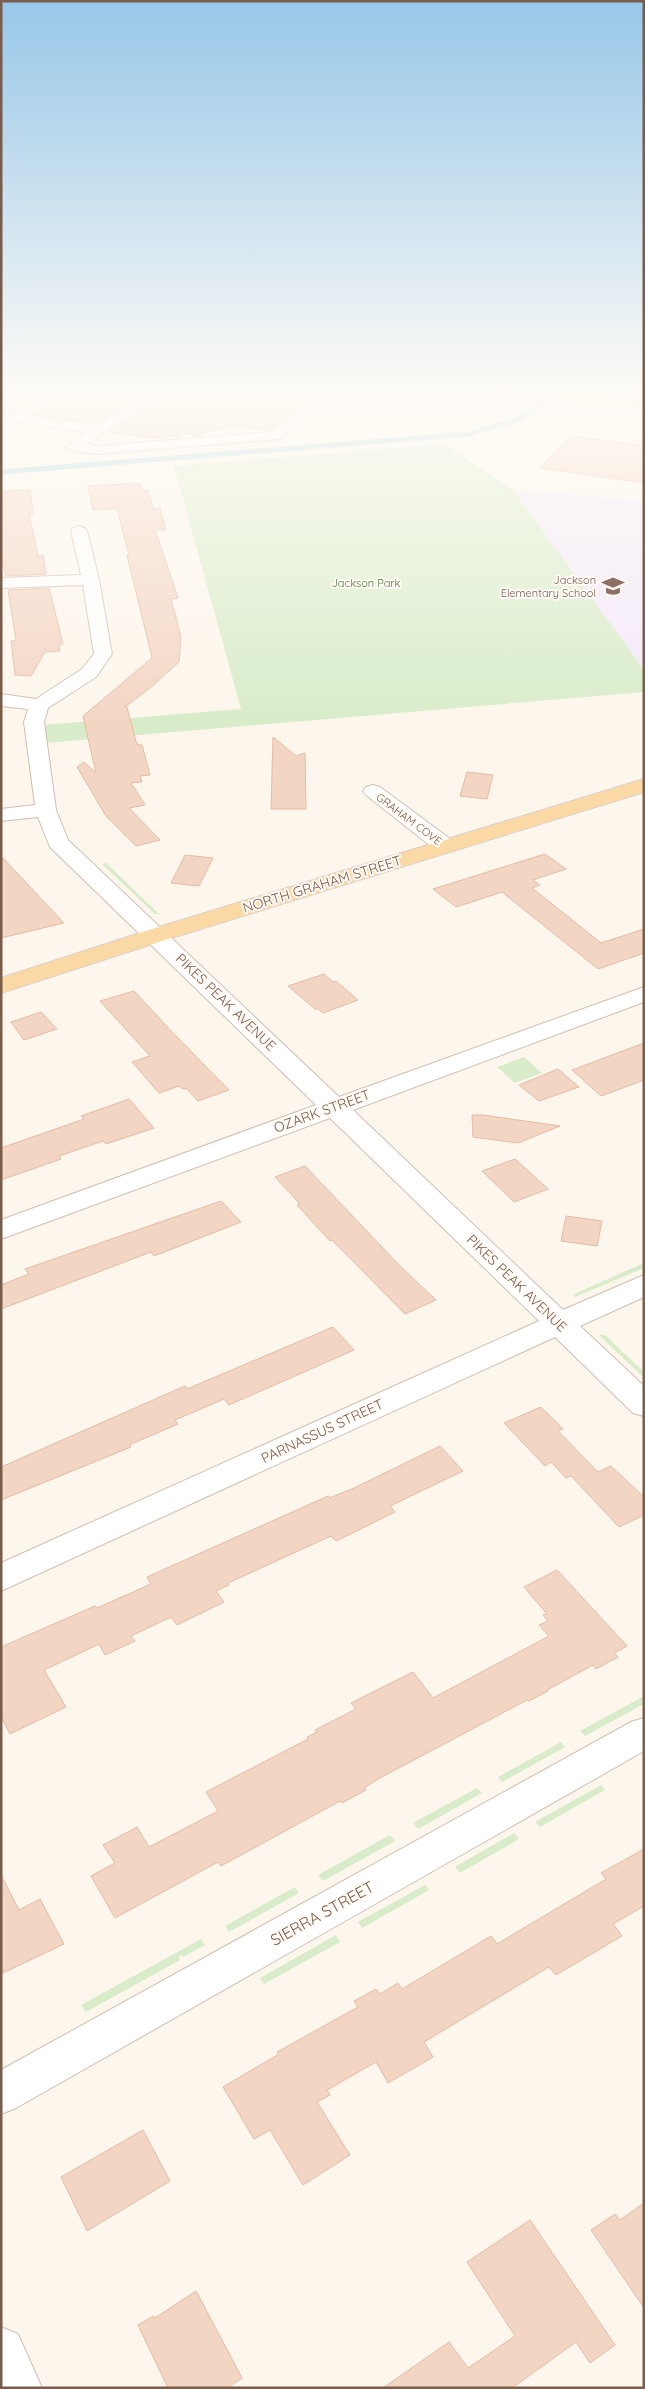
<svg xmlns="http://www.w3.org/2000/svg" width="645" height="2389" font-family="Quicksand,sans-serif">
  <rect width="100%" height="100%" fill="#fdf6ec"/>
  <path fill="#f3e8fa" d="M513,490L644,501V670Z"/>
  <path fill="#d8ecc9" d="M444,444L513,490L644,670V692L46,743L43,725L241,709L174,466Z
    M106,863L158,913L161,914H155L102,864Z
    M524,1057L542,1073L515,1083L497,1067Z
    M644,1263V1268L575,1297L574,1294Z
    M599,1335H605L644,1372V1378Z
    M644,1696V1704L585,1736L580,1731Z
    M561,1742L565,1747L502,1782L498,1777Z
    M601,1785L605,1790L540,1827L535,1822Z
    M477,1788L482,1793L418,1829L413,1823Z
    M514,1833L519,1839L460,1873L455,1867Z
    M390,1835L395,1841L323,1881L318,1875Z
    M425,1885L429,1890L362,1928L358,1922Z
    M295,1887L299,1893L229,1932L225,1926Z
    M336,1935L340,1942L264,1984L260,1978Z
    M201,1939L205,1945L183,1957L181,1955L179,1956L180,1960L86,2012L81,2005Z"/>
  <g fill="none" stroke-linecap="round" stroke-linejoin="round">
    <path stroke="#a5d3da" stroke-width="5" d="M1,472L469,434L517,420L542,404"/>
  </g>
  <path fill="#f3d5c3" stroke="#e6bba3" d="M1,392H47L14,412L1,410Z
    M68,392H146L97,423L35,415Z
    M167,392H321L270,430L232,426L226,430L213,429L201,436L183,433L179,436L152,438L109,432Z
    M571,436L644,446V483L540,468Z
    M140,483L142,491L148,490L153,509L160,508L166,530H155L178,598L171,599L181,637L179,662L150,688L125,707H127L137,745H142L150,775L140,776L142,782L131,783L145,805L129,808L160,840L136,846L106,816L77,767L84,762L96,773L83,716L152,658L127,555H129L117,509L93,510L88,486Z
    M30,490L33,514H29L38,556H43L46,574L6,576L4,566H1V491Z
    M49,588L63,644L59,645L60,651L45,652L31,676L15,675L11,641L16,640L8,590Z
    M273,737L296,756L305,753L306,809H271Z
    M467,772L493,775L487,799L460,796Z
    M545,854L566,869L533,880L540,885L532,888L601,943L644,929V953L598,969L502,892L456,907L433,889Z
    M185,855L213,858L199,886L171,883Z
    M1,856L64,923L1,938Z
    M324,974L333,982L336,981L358,1000L323,1013L318,1009H315L288,986Z
    M134,991L174,1034L229,1090L198,1101L186,1088L183,1089L179,1086L159,1093L132,1062L150,1056L100,1001Z
    M41,1012L57,1029L24,1040L11,1022Z
    M644,1043V1080L601,1096L572,1070Z
    M558,1069L579,1087L539,1101L519,1085Z
    M129,1099L154,1128L106,1144L103,1141L59,1156L61,1159L1,1180V1148L84,1119L81,1116Z
    M472,1115H483L560,1126L518,1143L473,1137Z
    M515,1159L548,1189L514,1202L482,1171Z
    M305,1166L400,1266L436,1300L405,1314L332,1240L330,1241L297,1205L300,1204L275,1177Z
    M221,1201L241,1222L154,1256L151,1252L1,1309V1285L29,1274L25,1269Z
    M566,1216L602,1221L597,1246L561,1241Z
    M333,1327L354,1350L229,1405L224,1399L175,1420L178,1424L129,1445L131,1447L1,1500V1467L185,1386L187,1389Z
    M541,1407L563,1429L558,1431L598,1472L611,1466L644,1497V1515L619,1527L571,1476L566,1478L551,1462L545,1466L504,1423Z
    M440,1446L463,1471L390,1506L395,1512L336,1541L331,1536L228,1583L229,1585L216,1591L224,1602L177,1625L171,1617L131,1636L135,1641L105,1655L99,1644L44,1670L66,1707L10,1734L1,1717V1647L95,1606L97,1608L151,1584L147,1577L328,1496L329,1498L354,1488Z
    M557,1570L627,1646L614,1653L618,1657L596,1669L593,1665L547,1690L548,1691L529,1701L527,1700L378,1779L364,1788L366,1790L342,1803L340,1801L221,1866L218,1862L115,1918L91,1876L115,1863L103,1845L137,1827L149,1847L218,1811L206,1792L308,1739L307,1737L317,1732L315,1730L356,1709L351,1703L413,1672L433,1698L549,1636L539,1625L548,1621L543,1615L547,1614L524,1587Z
    M644,1849V1906L613,1924L622,1936L556,1975L549,1967L424,2042L433,2057L388,2083L376,2062L327,2090L330,2095L317,2102L350,2155L303,2185L270,2130L254,2139L223,2087L279,2054L277,2052L358,2007L354,2001L376,1989L380,1994L398,1983L402,1989L491,1936L497,1944L606,1879L601,1873Z
    M1,1875L19,1910L40,1899L64,1944L1,1974Z
    M143,2130L170,2181L87,2231L61,2177Z
    M644,2203V2308L591,2230L615,2214L620,2220Z
    M530,2220L615,2345L590,2363L576,2342L512,2388H383L449,2342L468,2368L515,2336L467,2262Z
    M196,2291L242,2378L227,2388H168L138,2325L153,2316L155,2318Z"/>
  <g fill="none" stroke-linecap="round" stroke-linejoin="round">
    <g stroke="#d1beb0" stroke-width="2">
      <path id="minor" d="M50,392H66L30,416L97,425L149,392H165L87,444L97,446L271,432L324,392H339L280,439L97,454L73,451L66,447L86,432L1,420V412L14,414Z
        M79,526L85,528L87,531L99,580L112,654L96,677L48,708L44,722L56,810L68,840L339,1097L644,987V1002L353,1110L563,1310L644,1275V1297L580,1326L644,1386V1416L633,1413L555,1337L1,1591V1563L539,1321L330,1118L1,1239V1220L316,1105L50,847L38,817L1,821V809L35,805L24,722L28,709L1,706V694L36,699L82,669L94,654L83,585L1,588V578L81,575L71,531L73,528Z
        M373,785L380,787L453,841L456,846L453,851L445,852L437,851L366,795L363,791L366,787Z
        M644,1718V1751L16,2108L1,2114V2070L631,1722Z
        M1,2327L18,2334L42,2388H1Z"/>
    </g>
    <g stroke="#dad1cd" stroke-width="2">
      <path id="major" d="M519,392H559L644,402V410L526,396Z
        M644,779V792L165,940L1,993V978L149,930Z"/>
    </g>
    <use href="#minor" fill="#fff" fill-rule="evenodd"/>
    <use href="#major" fill="#fbd9a5" fill-rule="evenodd"/>
  </g>
  <linearGradient id="sky" x2="0" y2="1"><stop stop-color="#97c7e8"/><stop offset="0.54" stop-color="#fefbf6"/><stop offset="1" stop-color="#fefbf6" stop-opacity="0"/></linearGradient>
  <rect width="645" height="726" fill="url(#sky)"/>
  <defs>
    <g id="school-bare" transform="scale(1.725)"><path d="M0-5L7-2L0 1L-7-2ZM-4 1L0 2.5L4 1V4Q0 6-4 4Z" fill="#8d6e63" stroke="#fffaf3" stroke-width="2.5" paint-order="stroke"/></g>
  </defs>
  <g fill-rule="evenodd">
    <use href="#school-bare" x="613" y="586"/>
  </g>
  <g text-anchor="middle" stroke-width="4" stroke-linejoin="round" paint-order="stroke">
    <g font-size="11" fill="#785e54" stroke="#fffaf3" text-anchor="end">
      <text x="596" y="584">Jackson<tspan x="596" dy="13">Elementary School</tspan></text>
    </g>
    <g font-size="11" fill="#537a41" stroke="#fffaf3">
      <text x="366" y="587">Jackson Park</text>
    </g>
    <g font-size="11" fill="#7a5c4d" stroke="#fffaf3">
      <text transform="translate(409 819) rotate(37)" y="4">GRAHAM COVE</text>
    </g>
    <g font-size="14" fill="#7a5c4d" stroke="#fffaf3">
      <text transform="translate(322 884) rotate(-17)" y="5">NORTH GRAHAM STREET</text>
      <text transform="translate(226 1002) rotate(44)" y="5">PIKES PEAK AVENUE</text>
      <text transform="translate(322 1111) rotate(-20)" y="5">OZARK STREET</text>
      <text transform="translate(517 1283) rotate(44)" y="5">PIKES PEAK AVENUE</text>
      <text transform="translate(322 1431) rotate(-25)" y="5">PARNASSUS STREET</text>
    </g>
    <g font-size="16" fill="#7a5c4d" stroke="#fffaf3">
      <text transform="translate(322 1913) rotate(-29)" y="6">SIERRA STREET</text>
    </g>
  </g>
  <rect width="645" height="2389" fill="none" stroke="#7a5c4d" stroke-width="5"/>
</svg>
